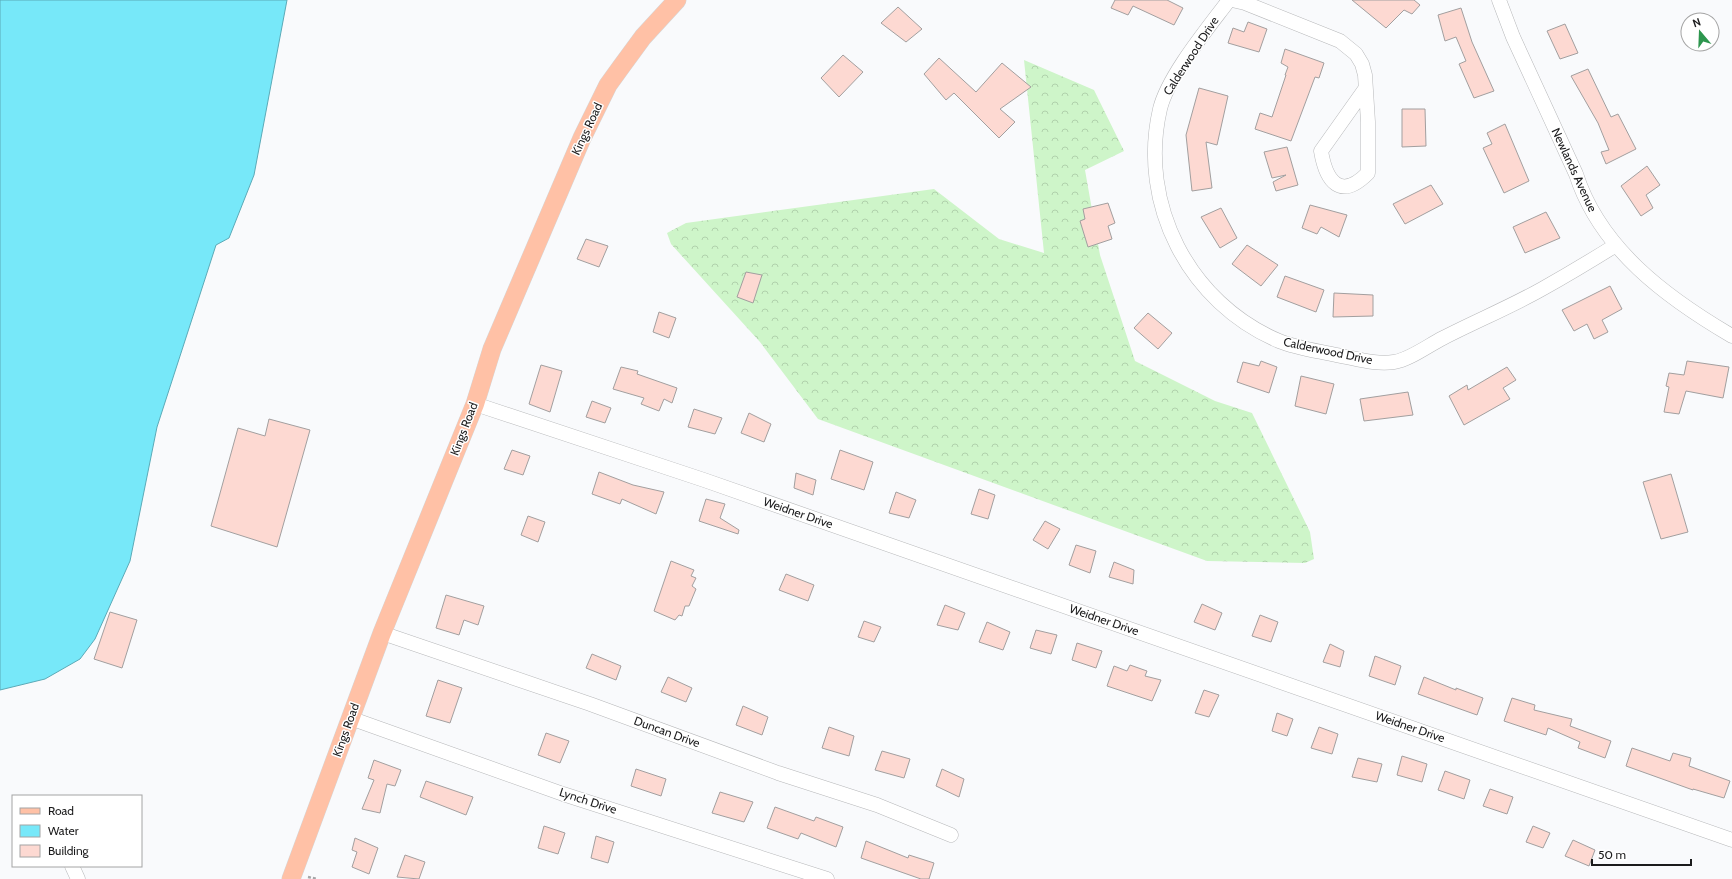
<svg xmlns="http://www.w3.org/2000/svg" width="1732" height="879" font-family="Cabin,sans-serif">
  <defs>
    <pattern id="forest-crowns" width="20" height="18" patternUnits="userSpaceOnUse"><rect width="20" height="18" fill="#cef5c9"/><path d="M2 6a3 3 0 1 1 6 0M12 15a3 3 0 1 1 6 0" fill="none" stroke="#b0d1ac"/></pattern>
  </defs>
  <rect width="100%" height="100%" fill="#f9fafc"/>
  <path fill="url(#forest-crowns)" d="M1024,60L1094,90L1124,151L1085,170L1100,255L1135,361L1215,401L1252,413L1310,532L1314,559L1305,563L1207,561L818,419L760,342L671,244L667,233L686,223L934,189L999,239L1044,253Z"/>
  <path fill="#77e8f9" stroke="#5baab7" d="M0,0H287L254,175L229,238L216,245L157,427L130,561L95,639L80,659L45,679L0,690Z"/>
  <path fill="#fdd9d2" stroke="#a29f9f" d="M1115,0H1167L1183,8L1174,25L1133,6L1128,15L1111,8Z
    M1352,0H1414L1420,5L1412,14L1404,10L1386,28Z
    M898,7L922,29L906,42L881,23Z
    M1461,8L1472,42L1494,91L1474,98L1459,64L1466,61L1456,37L1445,41L1438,15Z
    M1248,22L1267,29L1259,52L1228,43L1233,28L1244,32Z
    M1565,24L1578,53L1560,59L1547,31Z
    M1285,49L1324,63L1319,78L1315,77L1291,141L1255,129L1260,113L1272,117L1286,75H1285L1288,67L1281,63Z
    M843,55L863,72L839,97L821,78Z
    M939,58L976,92L1002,63L1031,87L1000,109L1015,122L999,138L954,93L946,100L924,74Z
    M1588,69L1611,117L1618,114L1636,149L1606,164L1601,152L1609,150L1598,123L1571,76Z
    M1199,88L1228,96L1217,145L1206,142L1212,188L1192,191L1186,135Z
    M1402,109H1425L1426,146L1402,147Z
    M1505,124L1529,181L1504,193L1483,148L1492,144L1487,133Z
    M1287,147L1298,185L1276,191L1273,182L1286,175L1272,178L1264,152Z
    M1647,166L1660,185L1646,195L1653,208L1641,216L1621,186Z
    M1431,185L1443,204L1405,224L1393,204Z
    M1108,203L1115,223L1108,226L1112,239L1088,247L1080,221L1085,219L1083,209Z
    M1310,205L1347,215L1339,237L1321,227L1317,234L1302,228Z
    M1221,208L1237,238L1220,248L1201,217Z
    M1546,212L1560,238L1525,253L1513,227Z
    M586,239L608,246L599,267L577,259Z
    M1247,245L1278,265L1261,286L1232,264Z
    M746,272L762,275L753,303L737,297Z
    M1285,276L1324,290L1316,312L1277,297Z
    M1610,286L1622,309L1602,320L1608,332L1594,339L1587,324L1574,331L1562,310Z
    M1334,293L1373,295V316L1333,317Z
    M659,312L676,318L669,338L653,332Z
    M1148,313L1172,333L1158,349L1134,328Z
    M1261,361L1277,367L1269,393L1237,382L1243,362L1259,366Z
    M1687,361L1729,367L1723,398L1686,391L1679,414L1664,412L1669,387L1666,386L1669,373L1684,375Z
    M541,365L562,371L550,412L529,404Z
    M621,367L638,371L637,374L677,388L672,403L664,399L659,411L641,404L644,398L613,389Z
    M1507,367L1516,380L1503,388L1510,399L1464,425L1449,396L1467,385L1468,390Z
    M1301,376L1334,384L1326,414L1295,406Z
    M1408,392L1413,415L1364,421L1360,399Z
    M592,401L611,408L605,423L586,417Z
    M694,409L722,418L715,434L688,427Z
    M749,413L771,424L764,442L741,433Z
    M269,419L310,430L277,547L211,526L238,428L265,436Z
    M512,450L530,456L523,475L504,469Z
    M840,450L873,462L864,490L831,479Z
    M599,472L633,485L664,492L656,514L622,499L620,504L592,494Z
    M796,473L816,480L813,495L794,488Z
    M1671,474L1688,532L1661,539L1643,482Z
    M979,489L995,495L988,519L971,514Z
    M896,492L916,500L909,518L889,513Z
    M706,499L725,504L720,518L739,530L738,534L699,521Z
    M528,516L545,522L538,542L521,535Z
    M1045,521L1060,529L1048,549L1033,540Z
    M1076,545L1096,551L1090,573L1069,565Z
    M671,561L694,570L691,576L696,578L692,586L696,589L689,606H685L682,616L679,615L675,620L654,611Z
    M1114,562L1134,570L1133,584L1109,577Z
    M786,574L814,585L808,601L779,590Z
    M446,595L484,606L478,625L464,620L459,635L436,628Z
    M1202,604L1222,613L1215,630L1194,622Z
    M945,605L965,613L958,630L937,625Z
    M110,612L137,620L122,668L94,659Z
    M1260,615L1278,622L1271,642L1252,636Z
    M864,621L881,627L874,642L858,637Z
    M987,622L1010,632L1003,650L979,642Z
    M1036,630L1057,635L1051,654L1030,648Z
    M1077,643L1102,651L1096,668L1072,660Z
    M1330,644L1344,651L1340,667L1323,662Z
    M592,654L621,666L616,680L586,668Z
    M1375,656L1401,666L1395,685L1369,676Z
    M1130,665L1147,671L1145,676L1161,680L1152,701L1107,686L1114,666L1127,671Z
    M668,677L692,688L686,702L661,692Z
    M1424,677L1456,690V688L1483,698L1477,715L1418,694Z
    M438,680L462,688L450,723L426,716Z
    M1204,690L1219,695L1209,717L1195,713Z
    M1512,698L1535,705L1534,710L1572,719L1570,726L1611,741L1605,758L1578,748L1580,742L1548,728L1546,735L1504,721Z
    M743,706L768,717L762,735L736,725Z
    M1277,713L1293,719L1287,736L1272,731Z
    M829,727L854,736L849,756L822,748Z
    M1319,727L1338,734L1332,754L1311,748Z
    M546,733L569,741L560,763L538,755Z
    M1632,748L1670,761L1673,753L1691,758L1689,766L1730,781L1724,798L1693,789V790L1626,766Z
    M882,751L910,759L904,778L875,770Z
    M1402,756L1427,764L1422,782L1397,775Z
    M1358,758L1382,764L1377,782L1352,777Z
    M374,760L401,770L395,786L387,784L380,813L362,809L374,780L368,778Z
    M636,769L666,779L661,796L631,786Z
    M942,769L964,779L959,797L936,786Z
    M1445,771L1470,780L1464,799L1438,790Z
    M426,781L473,797L466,815L420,797Z
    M1490,789L1513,797L1507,814L1483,806Z
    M720,792L753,802L744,822L712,813Z
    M775,807L814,821L816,817L843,827L836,847L801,833L798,839L767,828Z
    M544,826L565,833L558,854L538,848Z
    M1533,826L1550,833L1543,848L1526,842Z
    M596,836L614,842L608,863L591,858Z
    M355,838L378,848L369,874L352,867L357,852L352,850Z
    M1573,840L1595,850L1589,866L1565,856Z
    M866,841L908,858L909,855L934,863L929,879H921L861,858Z
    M405,855L425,862L419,879L397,877Z"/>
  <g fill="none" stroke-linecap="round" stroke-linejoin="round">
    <g stroke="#b7b8ba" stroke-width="15">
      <path id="minor" d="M1229,0C1208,28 1168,76 1160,109C1138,204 1189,303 1279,341C1296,348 1318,351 1336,355C1355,358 1375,365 1394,362C1409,360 1429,345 1443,338C1476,321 1510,307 1542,289C1567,275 1592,260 1616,245
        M1232,0L1245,3L1340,41L1356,54L1362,64L1365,75L1368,122V173C1340,201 1326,181 1321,151L1365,89
        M1499,0L1513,37L1576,174C1600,249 1667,298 1732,336
        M475,404L704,480L1732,840
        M382,633L590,704L778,773L877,805L951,835
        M350,718L563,794L827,879
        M72,866L78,879"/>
    </g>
    <g stroke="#d6d6d6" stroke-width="19">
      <path id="major" d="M291,879L382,633L475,404L492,349L582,138L608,85L621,67L643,37L677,0"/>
    </g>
    <path stroke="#a4a5a6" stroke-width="2.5" stroke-dasharray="3 2" stroke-linecap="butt" d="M308,877L317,879"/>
    <use href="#minor" stroke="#fff" stroke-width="14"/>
    <use href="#major" stroke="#ffc1a6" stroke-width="18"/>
  </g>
  <g text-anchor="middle" stroke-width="3" stroke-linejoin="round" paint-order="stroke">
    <g font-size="12" fill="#1b1b1c" stroke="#fff">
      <text transform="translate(1191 56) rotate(-57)" y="4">Calderwood Drive</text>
      <text transform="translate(587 129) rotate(-65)" y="4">Kings Road</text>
      <text transform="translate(1574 170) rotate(65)" y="4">Newlands Avenue</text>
      <text transform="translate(1328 351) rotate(12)" y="4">Calderwood Drive</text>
      <text transform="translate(464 429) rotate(-69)" y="4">Kings Road</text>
      <text transform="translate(798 513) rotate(19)" y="4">Weidner Drive</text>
      <text transform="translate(1104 620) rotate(19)" y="4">Weidner Drive</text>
      <text transform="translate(1410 727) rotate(19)" y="4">Weidner Drive</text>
      <text transform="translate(346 730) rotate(-70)" y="4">Kings Road</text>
      <text transform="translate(667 732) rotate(20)" y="4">Duncan Drive</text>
      <text transform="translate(588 801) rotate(18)" y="4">Lynch Drive</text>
    </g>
  </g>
  <rect x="12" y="795" width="130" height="72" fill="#ffffff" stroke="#a4a4a4"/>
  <rect x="20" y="808" width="20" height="6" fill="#ffc1a6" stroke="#a4a4a4"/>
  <text x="48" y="815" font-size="12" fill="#1b1b1c">Road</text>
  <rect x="20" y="825" width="20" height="12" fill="#77e8f9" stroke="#a4a4a4"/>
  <text x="48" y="835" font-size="12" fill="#1b1b1c">Water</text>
  <rect x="20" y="845" width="20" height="12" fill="#fdd9d2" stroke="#a4a4a4"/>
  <text x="48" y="855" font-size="12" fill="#1b1b1c">Building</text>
  <g transform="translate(1700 32) rotate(341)"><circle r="19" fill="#ffffff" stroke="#a4a4a4"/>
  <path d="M0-3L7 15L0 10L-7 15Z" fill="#2d964e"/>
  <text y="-6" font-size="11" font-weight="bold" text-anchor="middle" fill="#1b1b1c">N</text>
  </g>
  <path d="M1592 859v6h99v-6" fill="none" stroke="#1b1b1c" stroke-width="2"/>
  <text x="1598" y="859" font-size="12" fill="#1b1b1c" stroke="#ffffff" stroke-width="3" paint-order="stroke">50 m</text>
</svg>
